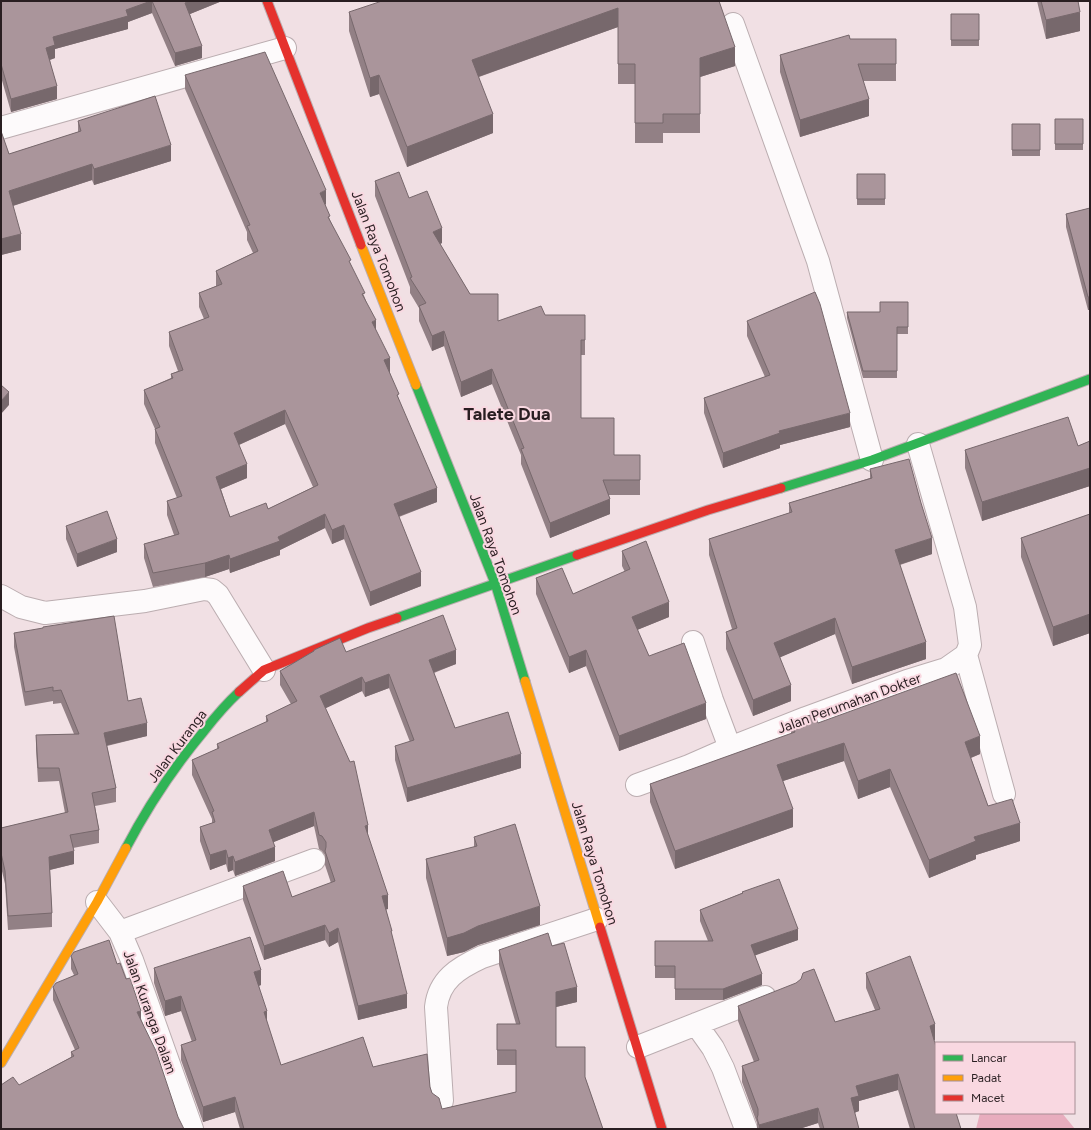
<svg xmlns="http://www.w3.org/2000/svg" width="1091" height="1130" font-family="Figtree,sans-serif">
  <rect width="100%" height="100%" fill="#f1e0e4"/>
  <path fill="#e8adbe" d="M980,1113H1062L1075,1129H976Z"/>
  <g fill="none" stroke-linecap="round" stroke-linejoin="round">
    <g stroke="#bbadb0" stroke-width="24">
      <path id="street" d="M733,24L818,261L872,460
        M1,128L285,48
        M1,596L21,607L45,613L145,601L204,589L212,590L218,595L264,670
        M693,642L712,700L730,748
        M966,655L1004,794
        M637,785L689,766L730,748L806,718L907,681L946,669L966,655L970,645L965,607L918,444
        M97,902L120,932L132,960L192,1129
        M120,932L314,860
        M696,1024L713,1048L723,1068L746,1129
        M638,1047L765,997
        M442,1101L436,1007C439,980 458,968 482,957L597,919"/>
    </g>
    <g stroke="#bbadb0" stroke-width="11">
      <path id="fast" d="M416,385L495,583L525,681
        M781,488L872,460L1090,379
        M397,618L577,555
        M126,848C148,806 174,767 204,731C215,717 226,704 239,692"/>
    </g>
    <g stroke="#bbadb0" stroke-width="11">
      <path id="slow" d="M361,245L416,385
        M525,681L600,927
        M1,1063L97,902L126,848"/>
    </g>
    <g stroke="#bbadb0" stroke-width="11">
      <path id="jam" d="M267,1L361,245
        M577,555L708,510L781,488
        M239,692L264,670L368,628L397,618
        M600,927L662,1129"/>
    </g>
    <use href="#street" stroke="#fdfafb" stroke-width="22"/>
    <use href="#fast" stroke="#30b455" stroke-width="9"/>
    <use href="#slow" stroke="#ff9f0a" stroke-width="9"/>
    <use href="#jam" stroke="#e5322d" stroke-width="9"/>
  </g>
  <path fill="#928085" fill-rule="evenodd" d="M1,1H222L190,14L202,58L175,66L152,13L128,22V29L55,49V58L50,60L57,99L11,112L1,77Z
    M719,1L735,66L700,77V133H663V143H635V84H618V27L479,77L493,133L407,167L379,94L370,97L349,31V12Z
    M1037,1H1078L1080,31L1046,39Z
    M951,14H979V46H951Z
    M850,39H896V81H863L869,116L800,137L780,72V55Z
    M185,75L326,204L325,205L330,220L351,265L365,298L399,400L437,502L399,517L421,586L370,606L344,539L332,544L325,528L280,550V555L230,573L229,569L205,577L153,587L144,558V544L174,535L167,515V501L177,498L155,443V429L144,404V390L171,378V374L178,371L169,346V332L204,319L199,307V293L216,286V271L253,253L247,240V232L185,89ZM285,424L313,487L268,509L230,517L221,489L247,478L239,445Z
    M1055,119H1083V150H1055Z
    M78,121L171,161L94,185L92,180L13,206L21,250L1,255V131L9,154L78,132Z
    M1012,124H1040V156H1012Z
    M857,174H885V205H857Z
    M375,181L409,198L442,243L440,244L470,294L498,321L545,315H585V355H581V418L614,455H640V495H609L610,514L550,538L521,464V455L492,384L461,397L444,346L432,351L419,321V308L410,293V287L375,196Z
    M1090,208V310H1088L1066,227V214Z
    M908,302V334H897V378H863L847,318V312H880Z
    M747,321L850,427L780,445V448L723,468L704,413V398L765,377L747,336Z
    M1090,441V486L982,521L965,468V450L1078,446Z
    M870,469L932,554L900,565L926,659L852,684L835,634L780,657L791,701L753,716L726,649V632L732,629L709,555V539L789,513V503L870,478Z
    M1090,514V633L1053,646L1021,557V538Z
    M66,526L117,552L77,567L66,539Z
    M622,551L669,617L637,630L649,656L706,719L619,751L586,666L569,673L536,594V578L573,594L625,572L622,566Z
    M14,633L128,701L147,736L107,746L116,788V802L95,806L99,830V843L73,848L74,864L50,870L52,913V927L8,930L5,884L1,867V828L65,813L59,781L38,782L36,749V735L74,734L61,703L53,704V701L25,706L14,647Z
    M314,650L346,652L456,664L434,673L455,728L521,768L407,802L395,760V746L410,742L389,688L365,697L362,691L325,708L368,837L388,909H386L392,936L407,1008L358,1020L338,942L329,947L325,940L264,960L243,900V886L292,897L331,883L325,865V855L322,851L319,849L314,826L273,842L275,861L235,876L233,870L228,872L226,864L210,870L200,841V827L212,823V819L192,775V760L217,749V744L266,722V716L291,704L280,685V671L314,651Z
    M791,721L818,723L980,754L971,758L988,806L1020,841L976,855V859L929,878L890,787L858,799L844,761L783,781L793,827L675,869L650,802V784L791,734Z
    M474,837L540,925L478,945L464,952L447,956L426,878V859L474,847Z
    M742,892L798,940L755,955L762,985L723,1000H675V978H655V941H708L700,921V910L742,893Z
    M552,946L577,1002L556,1007V1047L585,1077L603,1129H240L235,1112L203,1122L181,1060V1045L192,1042L181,1011L165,1016L154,983V968L261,985L259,986L267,1024L281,1065L373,1067L430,1087L432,1093L442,1109L516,1092V1065H497V1024H516L499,965V950Z
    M71,956L117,964L141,1022L19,1085L71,1057V1052L75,1050L53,1000V987L74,975L71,969Z
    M866,973L935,1040H934L961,1129H910L898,1090L859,1101V1111L854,1113L859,1129H820L818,1123L799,1129H757V1123L742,1082V1066L754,1062L738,1021V1006L835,1022L875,1010L866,988Z"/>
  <path fill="#77686c" d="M151,1H152V13L128,22V29L55,49V58L46,61V48L53,37Z
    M189,1H222L185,16V3Z
    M618,8V27L472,79V60Z
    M1080,12V31L1046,39V20Z
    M202,46V58L175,66V53Z
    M735,47V66L700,77V58Z
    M379,75V94L370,97V78Z
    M57,86V99L11,112V99Z
    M869,99V116L800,137V120Z
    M493,114V133L407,167V147Z
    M171,145V161L94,185V169Z
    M92,164V180L9,207V191Z
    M326,190V204L320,207V193Z
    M442,228V243L433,247V232Z
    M21,234V250L1,255V239Z
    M1088,297H1090V310H1088Z
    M376,320V334L372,322Z
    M444,331V346L432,351V336Z
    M390,358V372L384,375V360Z
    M492,369V384L461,397V382Z
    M9,392V405L1,414V401Z
    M285,410V424L234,447V433Z
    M850,413V427L780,445V448L723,468V453L779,431Z
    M247,464V478L216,491V477Z
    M1090,468V486L982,521V502Z
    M437,488V502L394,518V504Z
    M610,499V514L550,538V523Z
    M325,514V528L280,550V555L230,573V559L278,537Z
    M344,525V539L332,544V530Z
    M932,538V554L895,566V550Z
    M117,539V552L77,567V554Z
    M229,555V569L205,577V563Z
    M421,572V586L370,606V592Z
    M669,602V617L632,632V617Z
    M1090,614V633L1053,646V627Z
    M835,618V634L774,660V643Z
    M926,642V659L852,684V667Z
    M456,650V664L429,674V660Z
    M586,650V666L569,673V657Z
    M389,674V688L365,697V683Z
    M362,677V691L320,711V696Z
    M791,685V701L753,716V700Z
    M706,703V719L619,751V736Z
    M147,723V736L104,746V733Z
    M980,736V754L965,760V742Z
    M844,743V761L777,783V765Z
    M521,754V768L407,802V788Z
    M890,769V787L858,799V781Z
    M793,809V827L675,869V851Z
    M314,812V826L269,844V830Z
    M1020,823V841L976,855V859L929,878V860L974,837Z
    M368,825V839L365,826Z
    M275,847V861L235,876V862Z
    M226,850V864L210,870V855Z
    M74,851V864L49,870V857Z
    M233,856V870L228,872V858Z
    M388,895V909L382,911V896Z
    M540,906V925L478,945L464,952L447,956V938L478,926Z
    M325,925V940L264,960V946Z
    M338,928V942L329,947V933Z
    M798,929V940L751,957V945Z
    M261,970V985L254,987V972Z
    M762,974V985L723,1000V989Z
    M577,987V1002L556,1007V992Z
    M407,994V1008L358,1020V1006Z
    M181,996V1011L165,1016V1001Z
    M141,1011V1024L137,1012Z
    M267,1011V1026L264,1012Z
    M935,1024V1040L930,1042V1026Z
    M898,1074V1090L859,1101V1111L851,1114V1098L856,1086Z
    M235,1097V1112L203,1122V1107Z
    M818,1108V1123L799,1129H759V1125Z"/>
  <path fill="#aa959b" stroke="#77686c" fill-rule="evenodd" d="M1,1H151L126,10L128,16L53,37L55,45L46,48L57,86L11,99L1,64Z
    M152,1H189L185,3L202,46L175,53Z
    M382,1H719L735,47L700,58V114H663V123H635V64H618V8L472,60L493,114L407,147L379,75L370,78L349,12Z
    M1041,1H1078L1080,12L1046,20Z
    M951,14H979V40H951Z
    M849,35L850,39H896V64H858L869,99L800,120L780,55Z
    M265,52L326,190L320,193L330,216L328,217L351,260L349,261L365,293L362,294L376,320L372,322L390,358L384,360L399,394L397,395L437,488L394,504L421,572L370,592L344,525L332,530L325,514L278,537L280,541L230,559L229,555L205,563L153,573L144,544L179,534L167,501L182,496L155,429L160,427L144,390L173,378L171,374L183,370L169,332L209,317L199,293L222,284L216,271L258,251L247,226L250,225L185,75ZM285,410L318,485L268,509L266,503L230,517L216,477L247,464L234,433Z
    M155,96L171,145L94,169L92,164L9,191L21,234L1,239V131L9,154L81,131L78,121Z
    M1055,119H1083V144H1055Z
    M1012,124H1040V150H1012Z
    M399,172L409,198L427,191L442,228L433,232L470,294H498V321L541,306L545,315H585V340H581V418H614V455H640V480H603L610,499L550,523L521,449L524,448L492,369L461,382L444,331L432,336L419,306L426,303L410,278L412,277L375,181Z
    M857,174H885V199H857Z
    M1090,208V297H1088L1066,214Z
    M815,292L820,304L850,413L779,431L780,433L723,453L704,398L770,375L747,321Z
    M880,302H908V327H897V371H863L847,312H880Z
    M1,385L9,392L1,401Z
    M1068,417L1078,446L1090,441V468L982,502L965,450Z
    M909,459L921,503L932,538L895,550L926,642L852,667L835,618L774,643L791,685L753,700L726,632L737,628L709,539L792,512L789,503L872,478L870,469Z
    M107,511L117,539L77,554L66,526Z
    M1090,514V614L1053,627L1021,538Z
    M646,541L669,602L632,617L649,656L684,643L706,703L619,736L586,650L569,657L536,578L562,568L573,594L630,569L622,551Z
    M443,615L456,650L429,660L455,728L508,712L521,754L407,788L395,746L414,740L389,674L365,683L362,677L320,696L350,762L354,761L368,825L365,826L388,895L382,896L392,931H391L407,994L358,1006L338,928L329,933L325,925L264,946L243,886L283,871L292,897L335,881L325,851L326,847V842L322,836L319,835L314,812L269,830L275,847L235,862L233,856L228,858L226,850L210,855L200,827L215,822L212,812L214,811L192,760L219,748L217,744L268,721L266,716L297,701L280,671L314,651V650L340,638L346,652Z
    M114,616L128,701L141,698L147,723L104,733L116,788L92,793L99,830L70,835L74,851L49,857L52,913L8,916L5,871L1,853V828L68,812L59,768H38L36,735L79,734L61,690L53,691V687L25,692L14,633L43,628V627Z
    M956,673L980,736L965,742L988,806L1012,799L1020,823L974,837L976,841L929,860L890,769L858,781L844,743L777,765L793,809L675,851L650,784L795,732L791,721L814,714L818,723Z
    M515,824L540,906L478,926L464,933L447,938L426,859L477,846L474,837Z
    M779,879L798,929L751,945L762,974L723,989H675V966H655V941H713L700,910L743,893L742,892Z
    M548,933L552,946L564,943L577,987L556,992V1047H585V1077L603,1129H244L235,1097L203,1107L181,1045L196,1040L181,996L165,1001L154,968L250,937L261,970L254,972L267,1011L264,1012L281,1065L363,1037L373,1067L427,1054L430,1087L432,1093L439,1098L442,1109L516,1092V1050H497V1024H520L499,950Z
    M109,940L117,964L120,963L126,979L130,978L141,1011L137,1012L156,1051L178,1117L184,1129H1V1085L13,1077L19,1085L74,1056L71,1052L79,1048L53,987L56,983L78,974L71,956L74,952Z
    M910,956L935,1024L930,1026L936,1047V1113H956L961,1129H915L898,1074L856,1086L859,1096L851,1098L859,1129H824L818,1108L759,1125L757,1118L758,1115V1109L742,1066L759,1060L738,1006L796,983L801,979L803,973L814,969L835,1022L880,1009L866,973Z"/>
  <g text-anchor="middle" stroke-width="4" stroke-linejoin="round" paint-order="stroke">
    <g font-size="14" fill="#291e21" stroke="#f9d8e1">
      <text transform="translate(379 251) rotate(69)" y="5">Jalan Raya Tomohon</text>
      <text transform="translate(496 554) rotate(70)" y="5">Jalan Raya Tomohon</text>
      <text transform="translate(849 703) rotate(-20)" y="5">Jalan Perumahan Dokter</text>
      <text transform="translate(177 746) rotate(-53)" y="5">Jalan Kuranga</text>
      <text transform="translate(595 863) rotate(73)" y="5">Jalan Raya Tomohon</text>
      <text transform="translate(150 1012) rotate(70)" y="5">Jalan Kuranga Dalam</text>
    </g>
    <g font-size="18" font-weight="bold" fill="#291e21" stroke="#f9d8e1">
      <text x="507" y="420">Talete Dua</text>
    </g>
  </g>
  <rect width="1091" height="1130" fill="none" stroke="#291e21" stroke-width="4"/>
  <rect x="935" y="1042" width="140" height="72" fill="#f9d8e1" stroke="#a68e94"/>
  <rect x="943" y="1055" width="20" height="6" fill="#30b455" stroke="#a68e94"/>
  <text x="971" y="1062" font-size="12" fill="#291e21">Lancar</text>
  <rect x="943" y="1075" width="20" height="6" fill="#ff9f0a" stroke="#a68e94"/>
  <text x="971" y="1082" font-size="12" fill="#291e21">Padat</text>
  <rect x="943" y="1095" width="20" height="6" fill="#e5322d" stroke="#a68e94"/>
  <text x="971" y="1102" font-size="12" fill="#291e21">Macet</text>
</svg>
